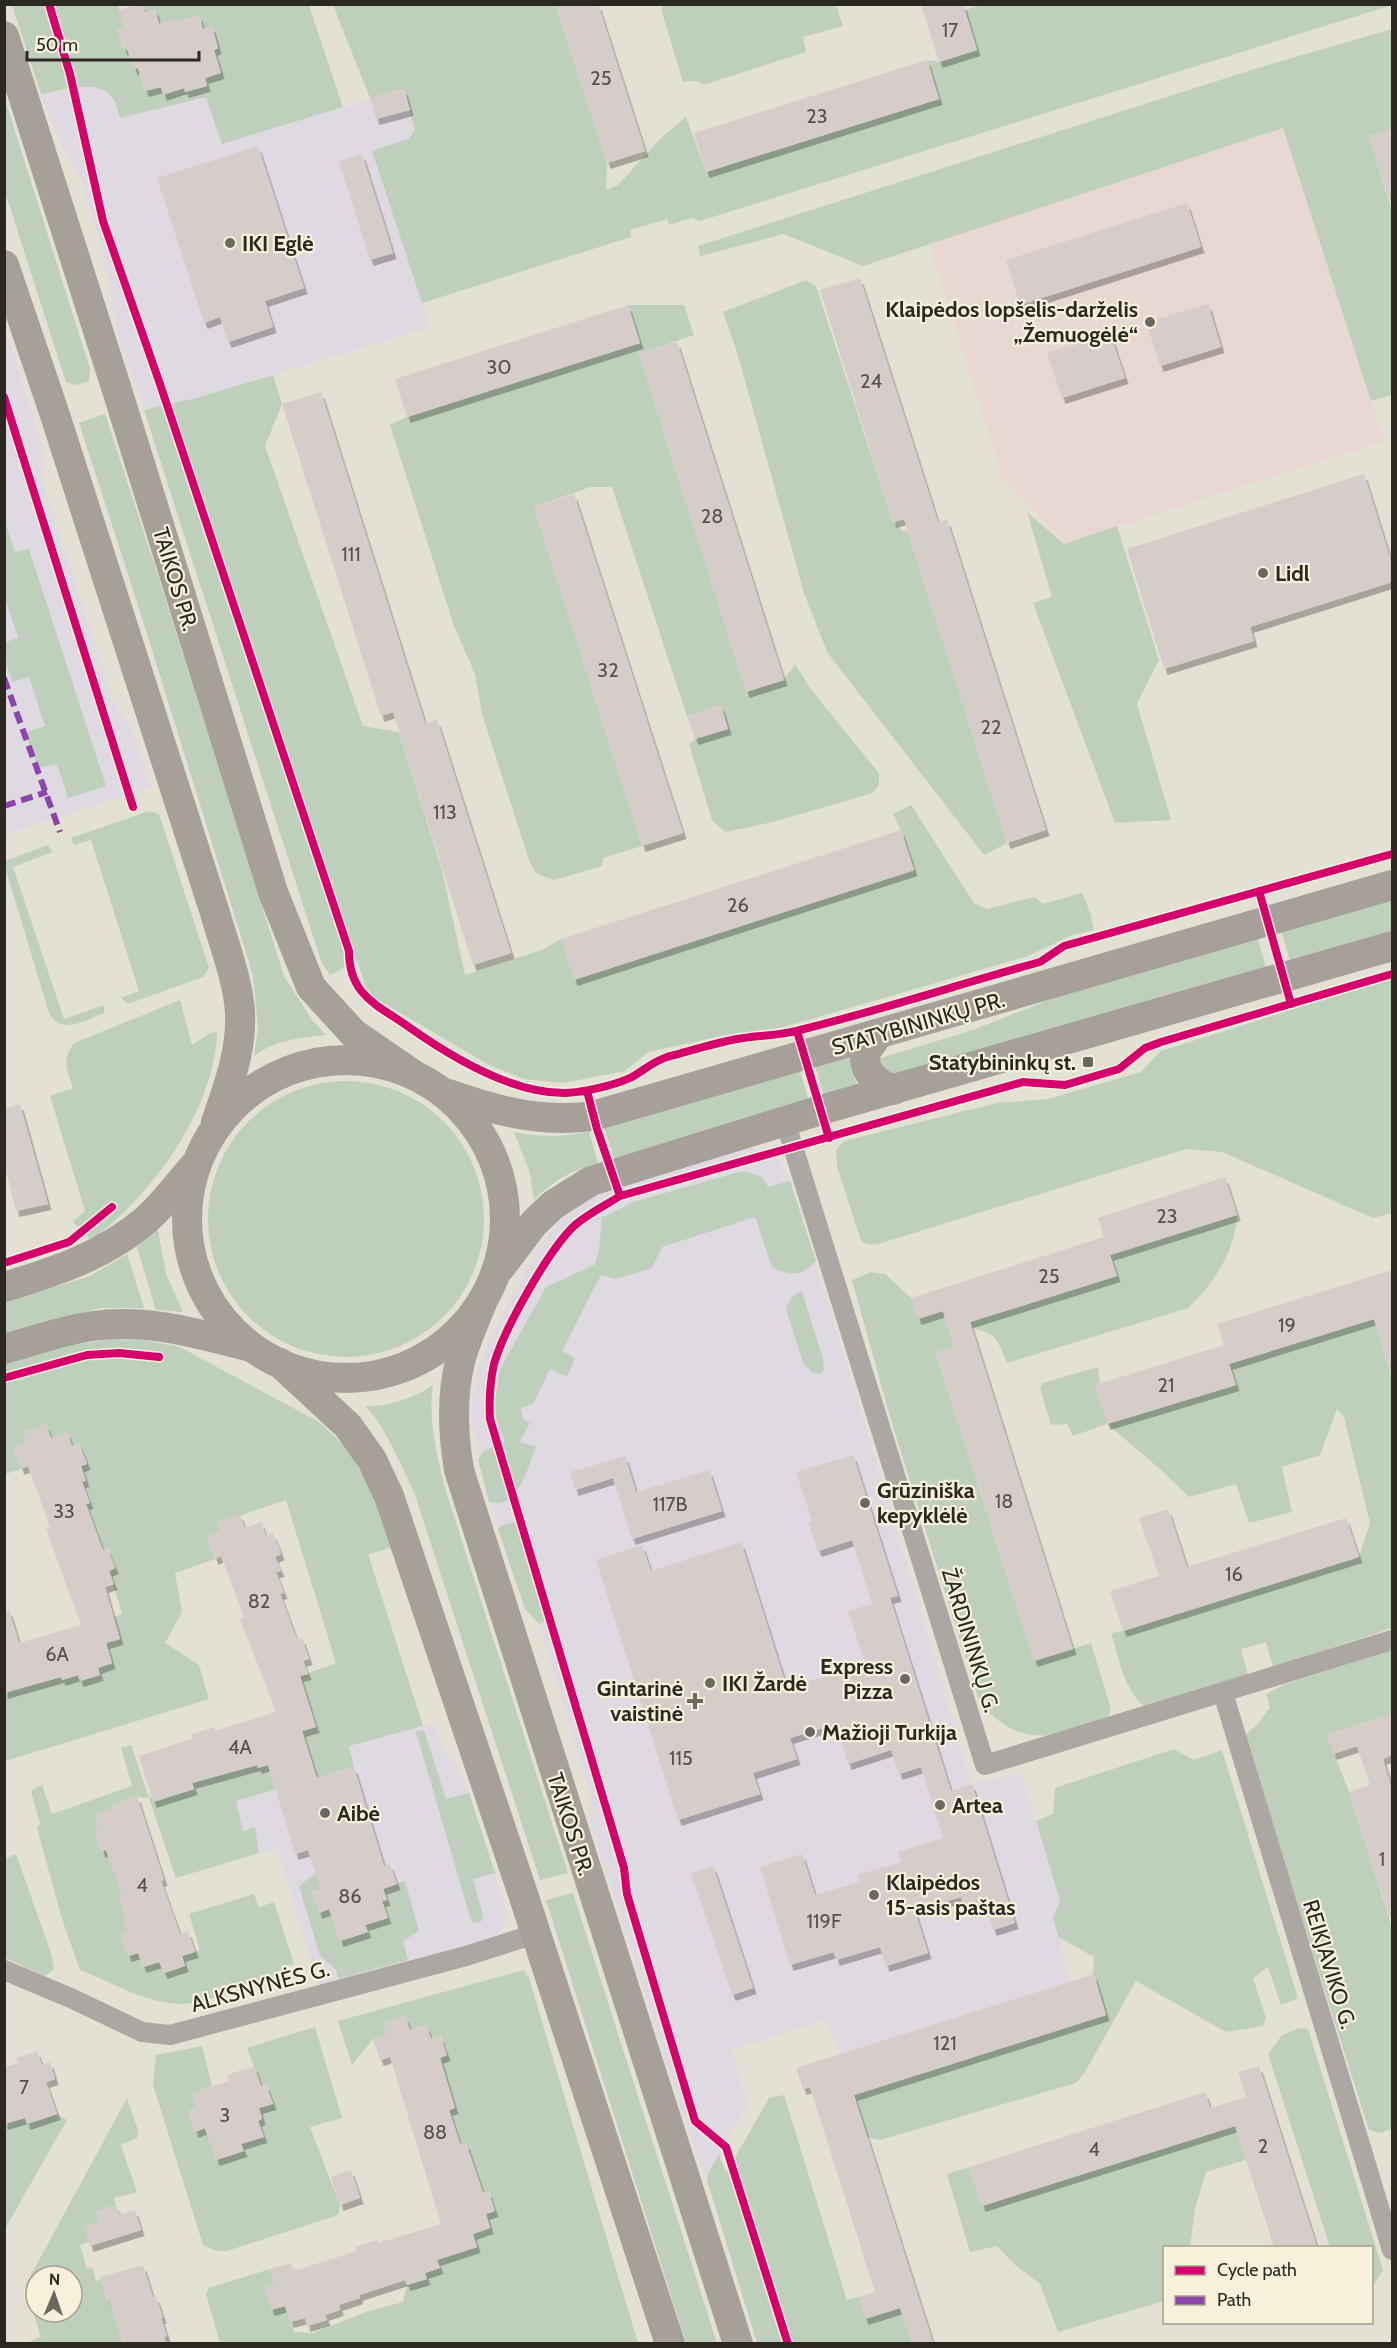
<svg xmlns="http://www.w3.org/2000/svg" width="1397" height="2348" font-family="Cabin,sans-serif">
  <defs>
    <filter id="shadow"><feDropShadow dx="3.5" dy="6" stdDeviation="0" flood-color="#0004"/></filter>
  </defs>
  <rect width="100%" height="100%" fill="#e3e0d4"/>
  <path fill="#dfdae1" d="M86,87H97L111,96L120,118L206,96L223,144L404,89L415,130L409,139L372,151L430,327L196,398L144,410L118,333L101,245L81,179L59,139L41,94Z
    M4,324L42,444L44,485L114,703L133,731L150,787L5,835Z
    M744,1147L762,1149L779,1158L790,1181L854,1387L972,1784L1021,1773L1060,1901L1053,1917L1070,1982L841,2054L824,2020L732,2050L748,2105L708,2173L709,2188L691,2139L589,1817V1791L539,1624L525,1609L498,1529L485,1488L472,1421L473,1393L479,1365L491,1335L539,1246L559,1221L601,1192Z
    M435,1723L441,1744L458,1767L469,1793L507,1914L505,1923L501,1931L486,1940L318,1985L277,1849L259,1853L255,1827L243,1831L236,1801L354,1767L348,1746Z"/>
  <path fill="#e8d8d4" d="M1283,128L1384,441L1066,543L1003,480L929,244Z"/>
  <path fill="#bed0bb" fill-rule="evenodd" d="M665,4L836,5L843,26L803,37L806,52L703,85L697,81L683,82L661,9Z
    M12,5H118L124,27L117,29L123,49H127L134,69L138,68L145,91L161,87L163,94L184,88L186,92L207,86L205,78L214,50L218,48L212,27L203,29L199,15L175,22L174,19L159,24L155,10L145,12L143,5H309L343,107L222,144L206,97L120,118C118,112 116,101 111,96C95,78 60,91 41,94Z
    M333,5H556L607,163L606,190L618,185L660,139L686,117L706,172L939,99L927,60L939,62L977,50L965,10L981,5H1392L700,221L691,218L669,225L667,219L630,230L631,237L422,303L372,151L408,139L415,130L404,89L370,98Z
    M1392,29V129L1369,136L1392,212V395L1371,401L1283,128L863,266L784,234L700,256L698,246L1261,67Z
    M5,99L90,369L89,381L76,385L66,382L5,192Z
    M806,280L816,286L893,522L902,530L908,532L1007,843L984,855L827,652L804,593L737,352L723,312Z
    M628,305H684L694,335L639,354L746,691L784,680L795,664L813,692L879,773V785L873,793L773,822L725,832L712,820L689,744L695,739L728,729L721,705L687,716L612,487H590L534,507L642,846L603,858L602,866L554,880L537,874L530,863L482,714L475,674L454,626L390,425L407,417L640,343Z
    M273,375L282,404L265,446L363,726L399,732L442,870L465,975L542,950L561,939L575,979L914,871L901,830L893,814L911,805L974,903L987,909L1035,897L1043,904L1082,893L1090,912L1094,930L1072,935L1028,956L770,1031L717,1037L648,1052L625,1071L563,1083L524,1079L489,1065L368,994L357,960L330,975L321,961L144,410L196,398Z
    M105,414L162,588L284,976L312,1020L326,1035C300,1038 275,1040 254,1056L258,1028L253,975L139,608L79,423Z
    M1027,512L1064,544L1117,526L1159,660L1137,704L1171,820L1115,823L1033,603L1052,597Z
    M4,518L15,552L29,549L106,786L68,798L57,764L38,768L25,733L45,726L29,677L12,682L5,659V643L18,637L5,598Z
    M149,811L159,814L209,968L203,977L128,1004L121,998L139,991L91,840L74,845L71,838Z
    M48,845L53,852L13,867L64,1019L104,1005V1013C85,1020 61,1036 49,1013L5,867V861Z
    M1392,899V930L1290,960L1281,931Z
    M1258,939L1266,968L889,1077L878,1063L881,1058L973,1030L1061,995Z
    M1392,978V1213L1373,1218L1222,1152L1186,1149L878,1244L869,1245L861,1241L837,1166L836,1150L844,1141L997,1103L1048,1099L1141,1072L1161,1051Z
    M180,1000L192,1045L210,1033L217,1032C215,1109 151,1197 91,1240L73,1222L85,1211L50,1096L73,1088C67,1069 61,1061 74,1043Z
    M850,1056L851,1070L858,1086L824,1096L815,1066Z
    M800,1071L809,1101L614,1158L604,1127Z
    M208 1219a138 138 0 1 1 276 0a138 138 0 1 1-276 0Z
    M589,1131L598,1163C573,1170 552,1181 534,1200L530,1173L514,1132C540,1137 563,1138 589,1131Z
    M743,1171L762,1177L768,1187L790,1181L816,1261C802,1277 789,1276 772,1267L755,1217L662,1247L652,1268L616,1279L601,1275L562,1351L575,1358L567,1377L550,1369L534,1403L521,1408L523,1419L530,1423L520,1442L536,1447C527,1468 519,1510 489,1502L478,1459L484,1451L505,1443L496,1417L495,1398L500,1369L546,1287L594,1265L599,1251L602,1218L633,1202Z
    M1237,1215C1236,1250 1213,1285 1188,1308L1007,1363C996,1339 999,1334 971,1328L969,1322L1116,1276L1110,1255Z
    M158,1230L166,1274L183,1312L156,1310L137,1247Z
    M127,1254L144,1308H100L5,1334V1302L90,1276Z
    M871,1272L885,1274L911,1298L918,1319L943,1311L954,1346L936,1353L1034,1661L1091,1643L1111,1709L1107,1719C1053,1736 1025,1751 980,1704L891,1420L852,1280Z
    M802,1291L823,1359L824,1369L822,1374L813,1373L803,1363L786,1309L791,1297Z
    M1374,1319L1392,1379V1628L1273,1667L1266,1642L1241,1649L1248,1675L1145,1707C1124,1691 1119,1657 1111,1633L1123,1631L1359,1557L1370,1523L1344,1417L1337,1409L1320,1455L1282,1467L1292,1512L1249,1523L1236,1484L1189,1497L1160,1469L1107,1424L1073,1436L1067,1424L1051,1425L1040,1388L1043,1383L1098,1367L1100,1383L1096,1385L1108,1424L1236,1385L1229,1364Z
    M109,1339L143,1340L180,1347L319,1422L348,1449L377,1501L394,1547L368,1554L423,1726L349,1746L354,1767L236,1801L243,1831L255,1827L259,1853L176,1878L149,1798L134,1797L112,1805L113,1808L94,1815L99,1828L94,1830L102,1852L106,1850L122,1884L126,1917L122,1919L127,1932L121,1935L128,1956L138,1953L143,1967L159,1962L164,1973L185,1966L182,1956L200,1950L189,1914L254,1894L259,1907L274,1902L294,1964L285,1966L287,1974C260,1983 207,2004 180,2004C146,2003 111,1982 80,1970L62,1919L37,1828L40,1823L31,1792L33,1789L42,1785L52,1814L132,1786L121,1748L131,1745L149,1798L171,1791L173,1796L194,1789L192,1783L228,1772L235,1767L237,1771L257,1765L258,1768L308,1751L302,1731L316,1726L310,1706L299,1709L287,1681L336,1663L286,1500L218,1523L222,1532L207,1537L215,1559L175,1573L182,1612L165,1643L199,1665L209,1699L5,1761V1693L39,1679L41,1683L61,1677L62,1680L78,1675L80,1681L100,1675L98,1668L112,1663L106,1643L114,1618L122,1613L109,1571L115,1568L108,1548L103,1550L83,1505L90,1503L82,1482L86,1480L81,1466L87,1464L79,1443L72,1446L67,1432L51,1438L46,1424L24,1432L27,1441L13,1447L21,1469L5,1474V1363L62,1347Z
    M433,1384C428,1417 436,1452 444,1485L568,1873L540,1880L414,1492C400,1463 387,1429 365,1406C385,1407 418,1398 433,1384Z
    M514,1522L521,1525L549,1617L539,1624L525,1609L498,1529L500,1526Z
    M1392,1650V1714L1327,1735L1349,1792L1392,1927V2129L1379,2133L1369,2130L1244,1736L1259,1723L1270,1707L1266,1694L1288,1683Z
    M424,1730L446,1799L469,1793L495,1873L473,1879L483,1916L482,1921L473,1923L470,1917L416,1732Z
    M1174,1749L1194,1760L1222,1750L1298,1998L1281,2005L1268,1967L1253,1978L1266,2018L1263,2026L1226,2032L1136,1981L1085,2072L1076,2083L880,2140L867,2137L854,2095L1106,2015L1093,1974L1094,1957L1058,1937L1053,1917L1060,1901L1036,1821L1053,1814L1055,1788Z
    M16,1854L51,1953L54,1969L45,1976L5,1958V1859Z
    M316,1873L321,1889L312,1892L320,1913L329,1909L340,1941L367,1931L365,1925L387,1918L382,1901L387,1900L383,1889L405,1881L419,1931L403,1941L408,1960L338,1979L336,1969L320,1956L299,1886Z
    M573,1893L717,2343H686L546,1900Z
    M524,1970L529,1978L638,2343H220L206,2294L209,2288L270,2269L275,2284L265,2288L285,2306L294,2332L313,2333L366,2312L403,2302L407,2285L427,2279L425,2273L440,2268L434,2250L457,2254L477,2247L473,2234L490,2228L486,2214L495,2211L489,2191L483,2193L478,2178L471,2180L472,2162L466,2143L461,2144L449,2110L455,2108L439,2058L447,2055L441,2036L431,2039L426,2025L410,2030L405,2017L384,2023L387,2035L373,2039L352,2065L338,2021Z
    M315,2027L342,2118L310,2127L340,2205L338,2215L227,2251H216L203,2245L153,2085L156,2055L202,2046L212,2086L192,2093L197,2108L188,2111L195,2132L205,2128L216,2160L243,2151L241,2144L263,2137L258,2121L262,2119L259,2108L273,2103L266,2084L261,2086L247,2048Z
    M1300,2028L1308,2029L1383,2270L1372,2287V2248L1330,2247L1268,2054L1282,2035Z
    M784,2095L847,2300L858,2297L900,2308L912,2343H757L707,2180L708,2173L719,2154L726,2173L769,2098Z
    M127,2098L138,2130L137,2138L121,2145L137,2192L114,2198L116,2205L97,2211L100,2222L89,2242L80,2245L87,2268L92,2267L96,2281L101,2280L107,2301L113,2299L112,2309L123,2343L23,2344L41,2337L25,2286ZM36,2276H72V2312H36Z
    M57,2114L67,2120L5,2229V2124L25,2118L27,2124Z
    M1235,2126L1246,2160L1206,2172L1195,2209L1190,2247L1164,2248V2301L1058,2332L1040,2284L1015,2265L997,2246L970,2252L947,2174L969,2167L982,2206Z"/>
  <path fill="#d6cdcb" filter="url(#shadow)" d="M138,4H143L145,12L155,9L159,24L174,19L175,22L199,15L203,29L212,26L218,48L214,50L221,73L205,78L207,86L185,92L184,88L163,95L161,87L145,91L138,68L134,69L127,49L124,50L117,29L124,27L119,10Z
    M556,4H598L645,151L607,163Z
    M921,4H963L977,50L939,62Z
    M927,60L939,99L706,172L694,133Z
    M404,89L410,110L376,119L370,98Z
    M1392,129V197H1388L1369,136Z
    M258,146L304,288L265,301L273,327L228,342L220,317L204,323L157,178Z
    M362,154L393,253L370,260L339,161Z
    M1187,203L1201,247L1020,305L1006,260Z
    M860,278L938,522L947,520L1046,830L1007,843L904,519L893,522L820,290Z
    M1208,304L1221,347L1160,366L1146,322Z
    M628,305L640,343L407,417L395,379Z
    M1110,333L1125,378L1062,398L1047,353Z
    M677,342L784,680L746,692L639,353Z
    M321,392L425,723L437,720L511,953L473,965L393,712L381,716L282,404Z
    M1364,474L1392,564V582L1250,627L1254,641L1164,669L1127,549Z
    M574,494L683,833L642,846L534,507Z
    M721,705L728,729L695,739L687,716Z
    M901,830L914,870L574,980L561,939Z
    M20,1104L48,1204L16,1211L4,1163V1109Z
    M1225,1177L1237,1215L1110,1255L1117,1276L970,1322L1073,1649L1034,1661L936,1352L954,1346L943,1311L918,1319L911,1298L1104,1237L1098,1218Z
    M1392,1270V1365L1388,1366L1374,1319L1229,1364L1236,1385L1107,1424L1095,1385L1224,1345L1217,1324Z
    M46,1424L51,1438L67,1432L72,1446L79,1443L87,1464L81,1466L86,1481L82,1482L90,1503L86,1504L103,1550L107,1548L115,1568L109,1571L114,1584L105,1587L120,1639L106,1643L112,1663L98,1668L100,1675L80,1681L78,1675L62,1680L61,1677L4,1693V1611L9,1610L19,1643L81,1625L46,1529L50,1527L28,1466L21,1469L13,1447L27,1441L24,1432Z
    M853,1455L898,1596L890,1598L951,1791L972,1784L1015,1923L993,1930L985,1904L965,1910L961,1897L915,1911L928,1953L886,1966L880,1947L836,1960L834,1952L790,1965L760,1867L802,1854L815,1895L860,1882L857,1875L901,1862L898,1852L943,1838L921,1767L899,1774L891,1750L848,1764L836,1724L790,1738L797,1759L753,1773L760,1794L678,1820L596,1560L642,1545L651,1571L741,1542L787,1688L865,1664L848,1611L872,1604L852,1540L818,1551L808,1522L812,1521L796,1472Z
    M625,1456L636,1492L709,1470L722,1511L632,1539L613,1478L575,1490L570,1472Z
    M1168,1509L1187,1567L1346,1518L1359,1557L1123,1631L1110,1591L1159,1576L1139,1518Z
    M240,1514L245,1528L261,1522L266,1536L273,1533L281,1554L275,1557L281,1571L276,1572L284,1593L280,1594L297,1640L302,1638L309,1659L303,1661L308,1674L300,1676L316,1727L302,1731L317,1778L354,1767L384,1866L390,1864L397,1884L383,1889L387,1900L382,1901L388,1918L365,1925L368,1932L340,1941L329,1909L319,1913L312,1892L321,1889L308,1850L295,1854L268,1765L258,1768L257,1765L192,1783L194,1789L153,1802L139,1756L193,1738L192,1734L214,1727L215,1731L276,1712L240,1619L244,1617L221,1556L215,1559L207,1537L222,1532L218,1522Z
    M1392,1714V1755L1383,1759L1392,1790V1914L1389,1915L1349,1792L1370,1785L1357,1746L1333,1754L1327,1735Z
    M137,1796L164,1880L161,1881L180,1934L188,1931L195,1952L182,1956L185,1966L164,1973L159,1962L143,1967L138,1953L128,1956L121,1935L127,1932L122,1918L126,1917L119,1897L122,1896L106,1850L102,1852L94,1830L99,1828L94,1815L113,1808L112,1805Z
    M713,1866L753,1988L732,1995L691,1873Z
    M1094,1974L1106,2015L854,2095L933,2343H912L900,2308L865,2319L858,2297L875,2292L810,2087L803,2089L796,2068Z
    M405,2016L410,2030L426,2025L431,2039L440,2036L447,2055L440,2058L455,2108L449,2110L460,2144L466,2143L483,2193L488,2191L495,2211L486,2214L490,2228L473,2234L477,2247L437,2260L440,2268L425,2273L427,2279L407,2285L405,2280L359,2295L360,2298L339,2305L340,2310L325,2315L327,2320L307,2326L305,2318L290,2322L285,2306L271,2310L264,2288L275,2284L270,2269L291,2263L294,2271L356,2251L355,2247L378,2240V2243L441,2224L390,2057L380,2060L373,2039L387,2035L384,2023Z
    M37,2051L42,2065L50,2062L55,2079L46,2082L57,2114L27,2124L25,2118L4,2124V2067L18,2063L16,2058Z
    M254,2066L261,2086L266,2084L273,2104L259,2108L262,2119L258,2121L264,2137L241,2144L244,2151L216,2160L205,2128L195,2132L188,2111L197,2108L192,2093L229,2081L227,2075Z
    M1259,2066L1317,2247H1274L1235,2126L982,2206L969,2167L1205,2092L1210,2108L1246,2097L1238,2072Z
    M351,2170L360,2198L340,2205L331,2177Z
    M116,2205L120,2215L135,2210L141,2230L90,2246L84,2227L100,2222L96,2211Z
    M143,2265L153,2297L156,2296L163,2318H161L167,2336L164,2337L166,2343H123L109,2300L107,2301L100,2277Z"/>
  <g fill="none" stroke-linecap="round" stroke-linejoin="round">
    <path stroke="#ada7a3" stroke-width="20" d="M785,1121L985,1765L1392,1640
      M1223,1693L1392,2250
      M4,1970L73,1999L142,2032L170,2035L466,1956L535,1934"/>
    <path stroke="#a79f99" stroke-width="30" d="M4,36L117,390L273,892L311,987L353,1033L417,1077
      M4,265L54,412L215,913C223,941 239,984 240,1013C242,1050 228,1088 216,1122
      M877,1035C874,1041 868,1047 866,1053C861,1072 879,1084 893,1090
      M187 1219a159 159 0 1 1 318 0a159 159 0 1 1-318 0Z
      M448,1094C496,1111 542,1123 593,1116L1392,885
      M500,1268L534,1223L553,1205L591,1181L821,1110L1392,946
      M4,1287C55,1272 105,1255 146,1220C164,1204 179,1183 195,1165
      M483,1300C475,1321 465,1341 460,1362C451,1398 453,1434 459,1470L738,2344
      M4,1349C34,1341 63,1330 93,1326C147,1318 199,1334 251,1347
      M280,1363L348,1426L372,1460L389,1496L524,1897L670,2344"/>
    <path stroke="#8e44ad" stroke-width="6" stroke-dasharray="12 6" stroke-linecap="butt" d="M4,678L60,832
      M4,806L47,792"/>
    <g stroke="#f7f1db" stroke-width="11">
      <path id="cycleway" d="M49,4L70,74L103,221L160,384L349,951C349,994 375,1004 406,1025C448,1055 512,1094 566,1093C585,1092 616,1085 632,1077C644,1070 654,1061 667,1057C691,1051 714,1043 737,1039C758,1035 780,1036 800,1030C881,1010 960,984 1040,962L1064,946L1392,854
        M4,397L133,807
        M1259,891L1291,1004
        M797,1031L829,1138
        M587,1091L597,1129L620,1196C606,1205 587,1214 574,1226C548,1251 504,1329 494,1364C490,1382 489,1401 490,1419L624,1868L627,1894L695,2121L726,2147L788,2344
        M620,1196L1023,1082L1065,1085L1119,1069L1145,1048L1161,1042L1392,974
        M4,1263L69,1242L112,1207
        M4,1378L87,1355L119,1353L159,1357"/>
    </g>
    <use href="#cycleway" stroke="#d6006c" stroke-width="8"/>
  </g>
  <g fill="#6b685f" stroke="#f7f1db" stroke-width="2">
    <circle cx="230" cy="243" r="6"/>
    <circle cx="1150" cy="322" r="6"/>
    <circle cx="1263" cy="573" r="6"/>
    <rect x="1082" y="1056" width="12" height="12" rx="3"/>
    <circle cx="865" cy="1503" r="6"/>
    <circle cx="905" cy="1679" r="6"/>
    <circle cx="710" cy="1683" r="6"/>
    <path d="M692 1692h6v6h6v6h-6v6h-6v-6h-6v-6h6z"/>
    <circle cx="810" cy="1732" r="6"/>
    <circle cx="940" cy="1805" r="6"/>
    <circle cx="325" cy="1813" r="6"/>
    <circle cx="874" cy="1895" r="6"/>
  </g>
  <g text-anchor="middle" stroke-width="4.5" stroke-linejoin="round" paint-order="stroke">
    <g font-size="20" fill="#56524c">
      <text x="950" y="37">17</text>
      <text x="601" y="85">25</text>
      <text x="817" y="123">23</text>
      <text x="499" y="374">30</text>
      <text x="871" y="388">24</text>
      <text x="712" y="523">28</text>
      <text x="351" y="561">111</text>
      <text x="608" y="677">32</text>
      <text x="991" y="734">22</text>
      <text x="445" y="819">113</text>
      <text x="738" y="912">26</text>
      <text x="1167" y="1223">23</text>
      <text x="1049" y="1283">25</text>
      <text x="1287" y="1332">19</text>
      <text x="1166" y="1392">21</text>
      <text x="1004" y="1508">18</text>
      <text x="670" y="1511">117B</text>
      <text x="64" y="1518">33</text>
      <text x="1234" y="1581">16</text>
      <text x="259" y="1608">82</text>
      <text x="57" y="1661">6A</text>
      <text x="240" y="1754">4A</text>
      <text x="681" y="1765">115</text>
      <text x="1382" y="1866">1</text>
      <text x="142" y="1892">4</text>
      <text x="350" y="1903">86</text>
      <text x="824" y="1928">119F</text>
      <text x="945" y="2050">121</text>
      <text x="24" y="2094">7</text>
      <text x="225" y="2122">3</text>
      <text x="435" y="2139">88</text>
      <text x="1263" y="2153">2</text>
      <text x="1094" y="2156">4</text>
    </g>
    <g font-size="22" font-weight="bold" fill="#2a2820" stroke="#f7f1db" text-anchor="start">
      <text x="242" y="251">IKI Eglė</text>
      <text x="1138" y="317" text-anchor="end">Klaipėdos lopšelis-darželis<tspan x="1138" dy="25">„Žemuogėlė“</tspan></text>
      <text x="1275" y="581">Lidl</text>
      <text x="1076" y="1070" text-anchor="end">Statybininkų st.</text>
      <text x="877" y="1498">Grūziniška<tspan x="877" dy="25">kepyklėlė</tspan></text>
      <text x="893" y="1674" text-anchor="end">Express<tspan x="893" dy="25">Pizza</tspan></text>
      <text x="722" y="1691">IKI Žardė</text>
      <text x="683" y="1696" text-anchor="end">Gintarinė<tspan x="683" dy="25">vaistinė</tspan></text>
      <text x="822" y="1740">Mažioji Turkija</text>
      <text x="952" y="1813">Artea</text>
      <text x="337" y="1821">Aibė</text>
      <text x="886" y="1890">Klaipėdos<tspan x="886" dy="25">15-asis paštas</tspan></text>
    </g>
    <g font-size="22" fill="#2a2820" stroke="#f7f1db">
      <text transform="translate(176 579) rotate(73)" y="8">TAIKOS PR.</text>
      <text transform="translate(918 1023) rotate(-16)" y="8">STATYBININKŲ PR.</text>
      <text transform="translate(971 1640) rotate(73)" y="8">ŽARDININKŲ G.</text>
      <text transform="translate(571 1824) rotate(72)" y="8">TAIKOS PR.</text>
      <text transform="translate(1330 1964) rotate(73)" y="8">REIKJAVIKO G.</text>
      <text transform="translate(260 1986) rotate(-15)" y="8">ALKSNYNĖS G.</text>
    </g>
  </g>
  <rect width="1397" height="2348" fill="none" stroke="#2a2820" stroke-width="12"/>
  <rect x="1163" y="2246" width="210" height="78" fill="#f7f1db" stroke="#a5a190" stroke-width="1.5"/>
  <rect x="1175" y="2266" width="30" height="9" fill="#d6006c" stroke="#a5a190" stroke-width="1.5"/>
  <text x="1217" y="2276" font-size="18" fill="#2a2820">Cycle path</text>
  <rect x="1175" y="2296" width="30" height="9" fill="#8e44ad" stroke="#a5a190" stroke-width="1.5"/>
  <text x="1217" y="2306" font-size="18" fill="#2a2820">Path</text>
  <g transform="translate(54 2294) rotate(2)"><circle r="28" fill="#f7f1db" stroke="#a5a190" stroke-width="1.5"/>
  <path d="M0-4.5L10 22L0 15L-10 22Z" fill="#6b685f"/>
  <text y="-9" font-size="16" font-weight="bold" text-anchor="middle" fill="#2a2820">N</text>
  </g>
  <path d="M27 51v9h172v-9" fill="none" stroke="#2a2820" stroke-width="3"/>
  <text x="36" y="51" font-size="18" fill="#2a2820" stroke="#f7f1db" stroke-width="4.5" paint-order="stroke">50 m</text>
</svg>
